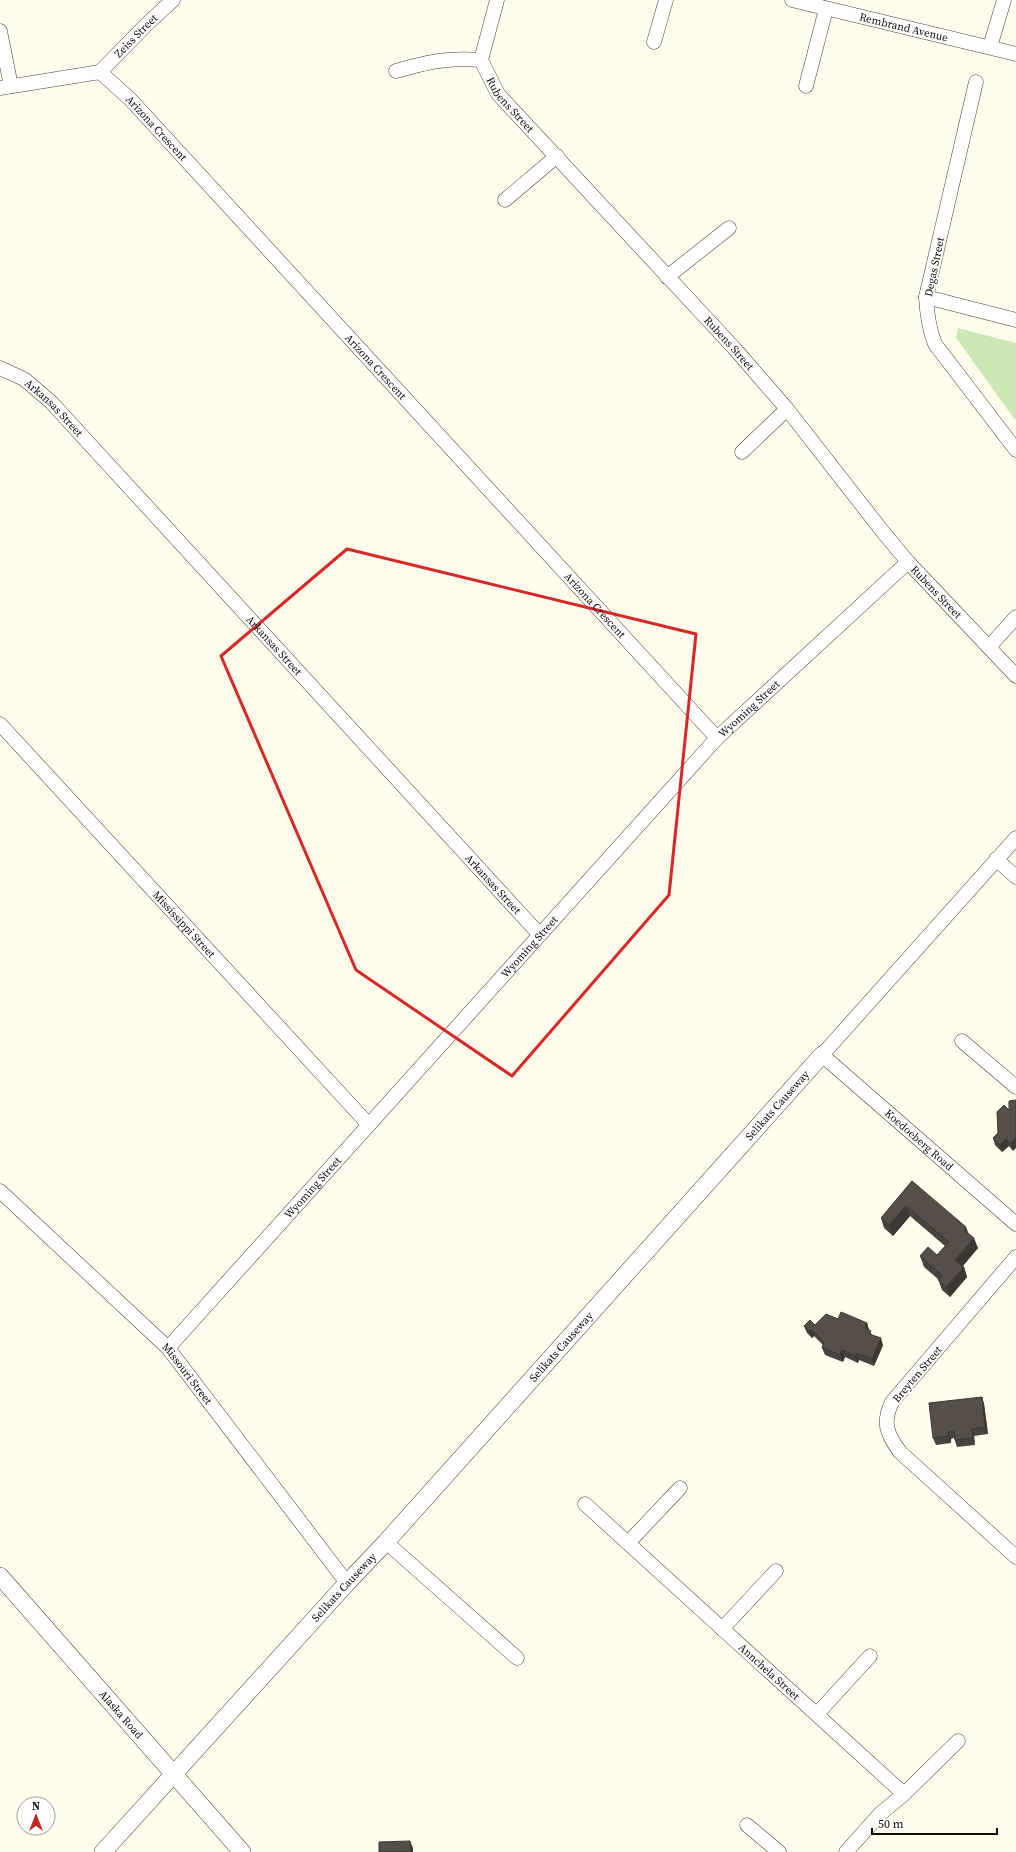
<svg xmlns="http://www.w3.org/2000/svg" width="1016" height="1852" font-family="'Source Serif 4',serif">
  <rect width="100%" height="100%" fill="#fffceb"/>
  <path fill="#cce8b6" d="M958,328L1016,343V421L956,338Z"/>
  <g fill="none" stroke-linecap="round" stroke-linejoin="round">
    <g stroke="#3f3f3f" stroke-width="15">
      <g id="minor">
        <path id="s1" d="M497,0L481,60L498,94L735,349L787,409L883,532L908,562L1016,676"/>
        <path id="s2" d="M792,0L1016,54"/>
        <path d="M0,31L11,86"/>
        <path d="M654,42L666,0"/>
        <path d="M990,47L1004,0"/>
        <path d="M396,71C428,62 448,57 481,60"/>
        <path id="s3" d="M100,72L147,24L173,0"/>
        <path d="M976,82L926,297C927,314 929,329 935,344L1016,450"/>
        <path d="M806,86L826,9"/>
        <path id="s4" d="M0,88L100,72L130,99L717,738"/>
        <path d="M505,200L557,156"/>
        <path d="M667,277L729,228"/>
        <path d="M926,297L1016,320"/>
        <path id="s5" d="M0,368L24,379L51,402L540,935"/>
        <path d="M742,452L787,409"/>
        <path d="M989,647L1016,617"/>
        <path id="s6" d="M0,724L369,1125"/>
        <path id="s7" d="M1016,838L822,1055L1016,1224"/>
        <path d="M996,859L1016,877"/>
        <path d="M962,1041L1016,1087"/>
        <path id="s8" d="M0,1191L168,1348L347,1583"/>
        <path d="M1016,1257L892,1402C882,1423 887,1434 900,1452L1016,1557"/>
        <path id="s9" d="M168,1348L717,738L908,562"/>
        <path id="s10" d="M585,1504L904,1794"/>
        <path d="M386,1542L517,1658"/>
        <path d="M628,1543L680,1488"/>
        <path d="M722,1629L776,1571"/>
        <path d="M817,1714L870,1656"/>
        <path d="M747,1825L779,1852"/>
        <path d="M846,1852L880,1814L904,1794L958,1741"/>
      </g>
    </g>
    <g stroke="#3f3f3f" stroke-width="18">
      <g id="tertiary">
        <path id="s11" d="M0,1576L242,1852"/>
        <path id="s12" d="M103,1852L347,1583L386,1542L822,1055"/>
      </g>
    </g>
    <use href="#minor" stroke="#fff" stroke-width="14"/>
    <use href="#tertiary" stroke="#fff" stroke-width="17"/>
  </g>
  <path fill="#49433f" d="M1004,1105L1013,1151L1009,1146L1002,1152L995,1145L993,1138L998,1133Z
    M912,1181L968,1233L978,1248L963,1266L964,1267L967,1277L950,1297L942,1290L938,1279L924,1267L920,1256L937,1255L945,1246L910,1216L893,1236L884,1228L881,1218Z
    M838,1319L867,1323L869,1330L872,1335L883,1345L874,1366L859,1360L858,1363L845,1357L843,1362L825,1355L822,1348L823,1345L814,1336L812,1338L807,1333L804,1326L815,1325Z
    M982,1397L984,1404L988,1434L974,1436L975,1445L957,1447L954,1438L951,1439V1443L936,1445L933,1438Z"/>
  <path fill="#3c3733" d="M1016,1138V1148L1013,1151L1010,1144Z
    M1006,1139L1009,1146L1002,1152L1000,1145Z
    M906,1206L910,1216L893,1236L889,1225Z
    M966,1227L970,1237L964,1230Z
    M974,1238L978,1248L959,1270L955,1260Z
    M964,1267L967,1277L950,1297L946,1287Z
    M867,1323L869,1330L865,1328Z
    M811,1329L814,1336L812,1338L809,1331Z
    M881,1338L883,1345L874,1366L872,1359Z
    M842,1350L845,1357L843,1362L840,1355Z
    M857,1353L859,1360L858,1363L855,1356Z
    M982,1397L984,1404L988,1434L985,1427Z
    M972,1429L974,1436L975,1445L973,1438Z
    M948,1432L951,1439V1443L949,1436Z
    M410,1841L413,1848V1852H411Z"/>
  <path fill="#554e49" stroke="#3c3733" d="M1016,1100V1138L1010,1144L1006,1139L1000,1145L993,1138L998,1133L997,1112L1004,1105L1009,1110V1101Z
    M912,1181L966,1227L964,1230L974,1238L955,1260L964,1267L946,1287L938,1280L942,1275L920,1256L928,1247L937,1255L949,1242L906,1206L889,1225L881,1218Z
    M841,1312L867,1323L865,1328L871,1331L869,1334L881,1338L872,1359L857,1353L855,1356L842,1350L840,1355L822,1348L824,1342L811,1329L809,1331L804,1326L810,1320L815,1325L826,1314L838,1319Z
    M982,1397L985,1427L972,1429L973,1438L955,1440L954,1431L948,1432L949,1436L933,1438L929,1403Z
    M410,1841L411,1852H379V1842Z"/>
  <path fill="none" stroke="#d62828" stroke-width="3" stroke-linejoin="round" d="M347,549L696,634L669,895L512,1076L356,970L221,656Z"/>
  <g text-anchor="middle" stroke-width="4" stroke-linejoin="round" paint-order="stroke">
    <g font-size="11" fill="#0c0c0c" stroke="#fff">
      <text dy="4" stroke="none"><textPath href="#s2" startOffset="115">Rembrand Avenue</textPath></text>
      <text dy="4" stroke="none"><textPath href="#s3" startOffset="51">Zeiss Street</textPath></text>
      <text dy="4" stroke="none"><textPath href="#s1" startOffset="116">Rubens Street</textPath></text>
      <text dy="4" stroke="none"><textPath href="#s4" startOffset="181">Arizona Crescent</textPath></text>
      <text transform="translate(934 267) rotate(-78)" y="4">Degas Street</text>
      <text dy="4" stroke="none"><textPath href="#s1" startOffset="440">Rubens Street</textPath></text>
      <text dy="4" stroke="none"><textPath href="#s4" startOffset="505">Arizona Crescent</textPath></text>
      <text dy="4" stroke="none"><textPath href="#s5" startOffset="68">Arkansas Street</textPath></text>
      <text dy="4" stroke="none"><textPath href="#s1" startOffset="764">Rubens Street</textPath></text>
      <text dy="4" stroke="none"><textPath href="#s4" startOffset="829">Arizona Crescent</textPath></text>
      <text dy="4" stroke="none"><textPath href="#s5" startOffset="392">Arkansas Street</textPath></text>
      <text dy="4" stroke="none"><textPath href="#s9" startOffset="864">Wyoming Street</textPath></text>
      <text dy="4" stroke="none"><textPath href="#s5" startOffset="716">Arkansas Street</textPath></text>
      <text dy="4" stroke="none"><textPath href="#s6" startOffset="272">Mississippi Street</textPath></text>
      <text dy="4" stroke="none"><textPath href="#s9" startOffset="540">Wyoming Street</textPath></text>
      <text dy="4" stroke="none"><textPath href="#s12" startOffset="1006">Selikats Causeway</textPath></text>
      <text dy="4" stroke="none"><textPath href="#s7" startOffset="420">Koedoeberg Road</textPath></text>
      <text dy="4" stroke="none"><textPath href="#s9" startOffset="216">Wyoming Street</textPath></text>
      <text dy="4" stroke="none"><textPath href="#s12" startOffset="682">Selikats Causeway</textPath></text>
      <text dy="4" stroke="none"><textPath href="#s8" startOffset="262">Missouri Street</textPath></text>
      <text transform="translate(917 1374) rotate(-50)" y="4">Breyten Street</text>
      <text dy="4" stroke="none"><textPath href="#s12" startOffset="358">Selikats Causeway</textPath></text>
      <text dy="4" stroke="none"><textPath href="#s10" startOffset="249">Annchela Street</textPath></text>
      <text dy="4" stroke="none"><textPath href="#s11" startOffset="184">Alaska Road</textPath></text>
    </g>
  </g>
  <g transform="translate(36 1816)"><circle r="19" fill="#ffffff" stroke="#9e9e9e"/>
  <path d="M0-3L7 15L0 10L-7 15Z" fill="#ba2a26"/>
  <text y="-6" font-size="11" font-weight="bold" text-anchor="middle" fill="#0c0c0c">N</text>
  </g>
  <path d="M872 1828v6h125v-6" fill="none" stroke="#0c0c0c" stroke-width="2"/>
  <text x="878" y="1828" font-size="12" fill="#0c0c0c" stroke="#ffffff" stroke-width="3" paint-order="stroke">50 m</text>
</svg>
